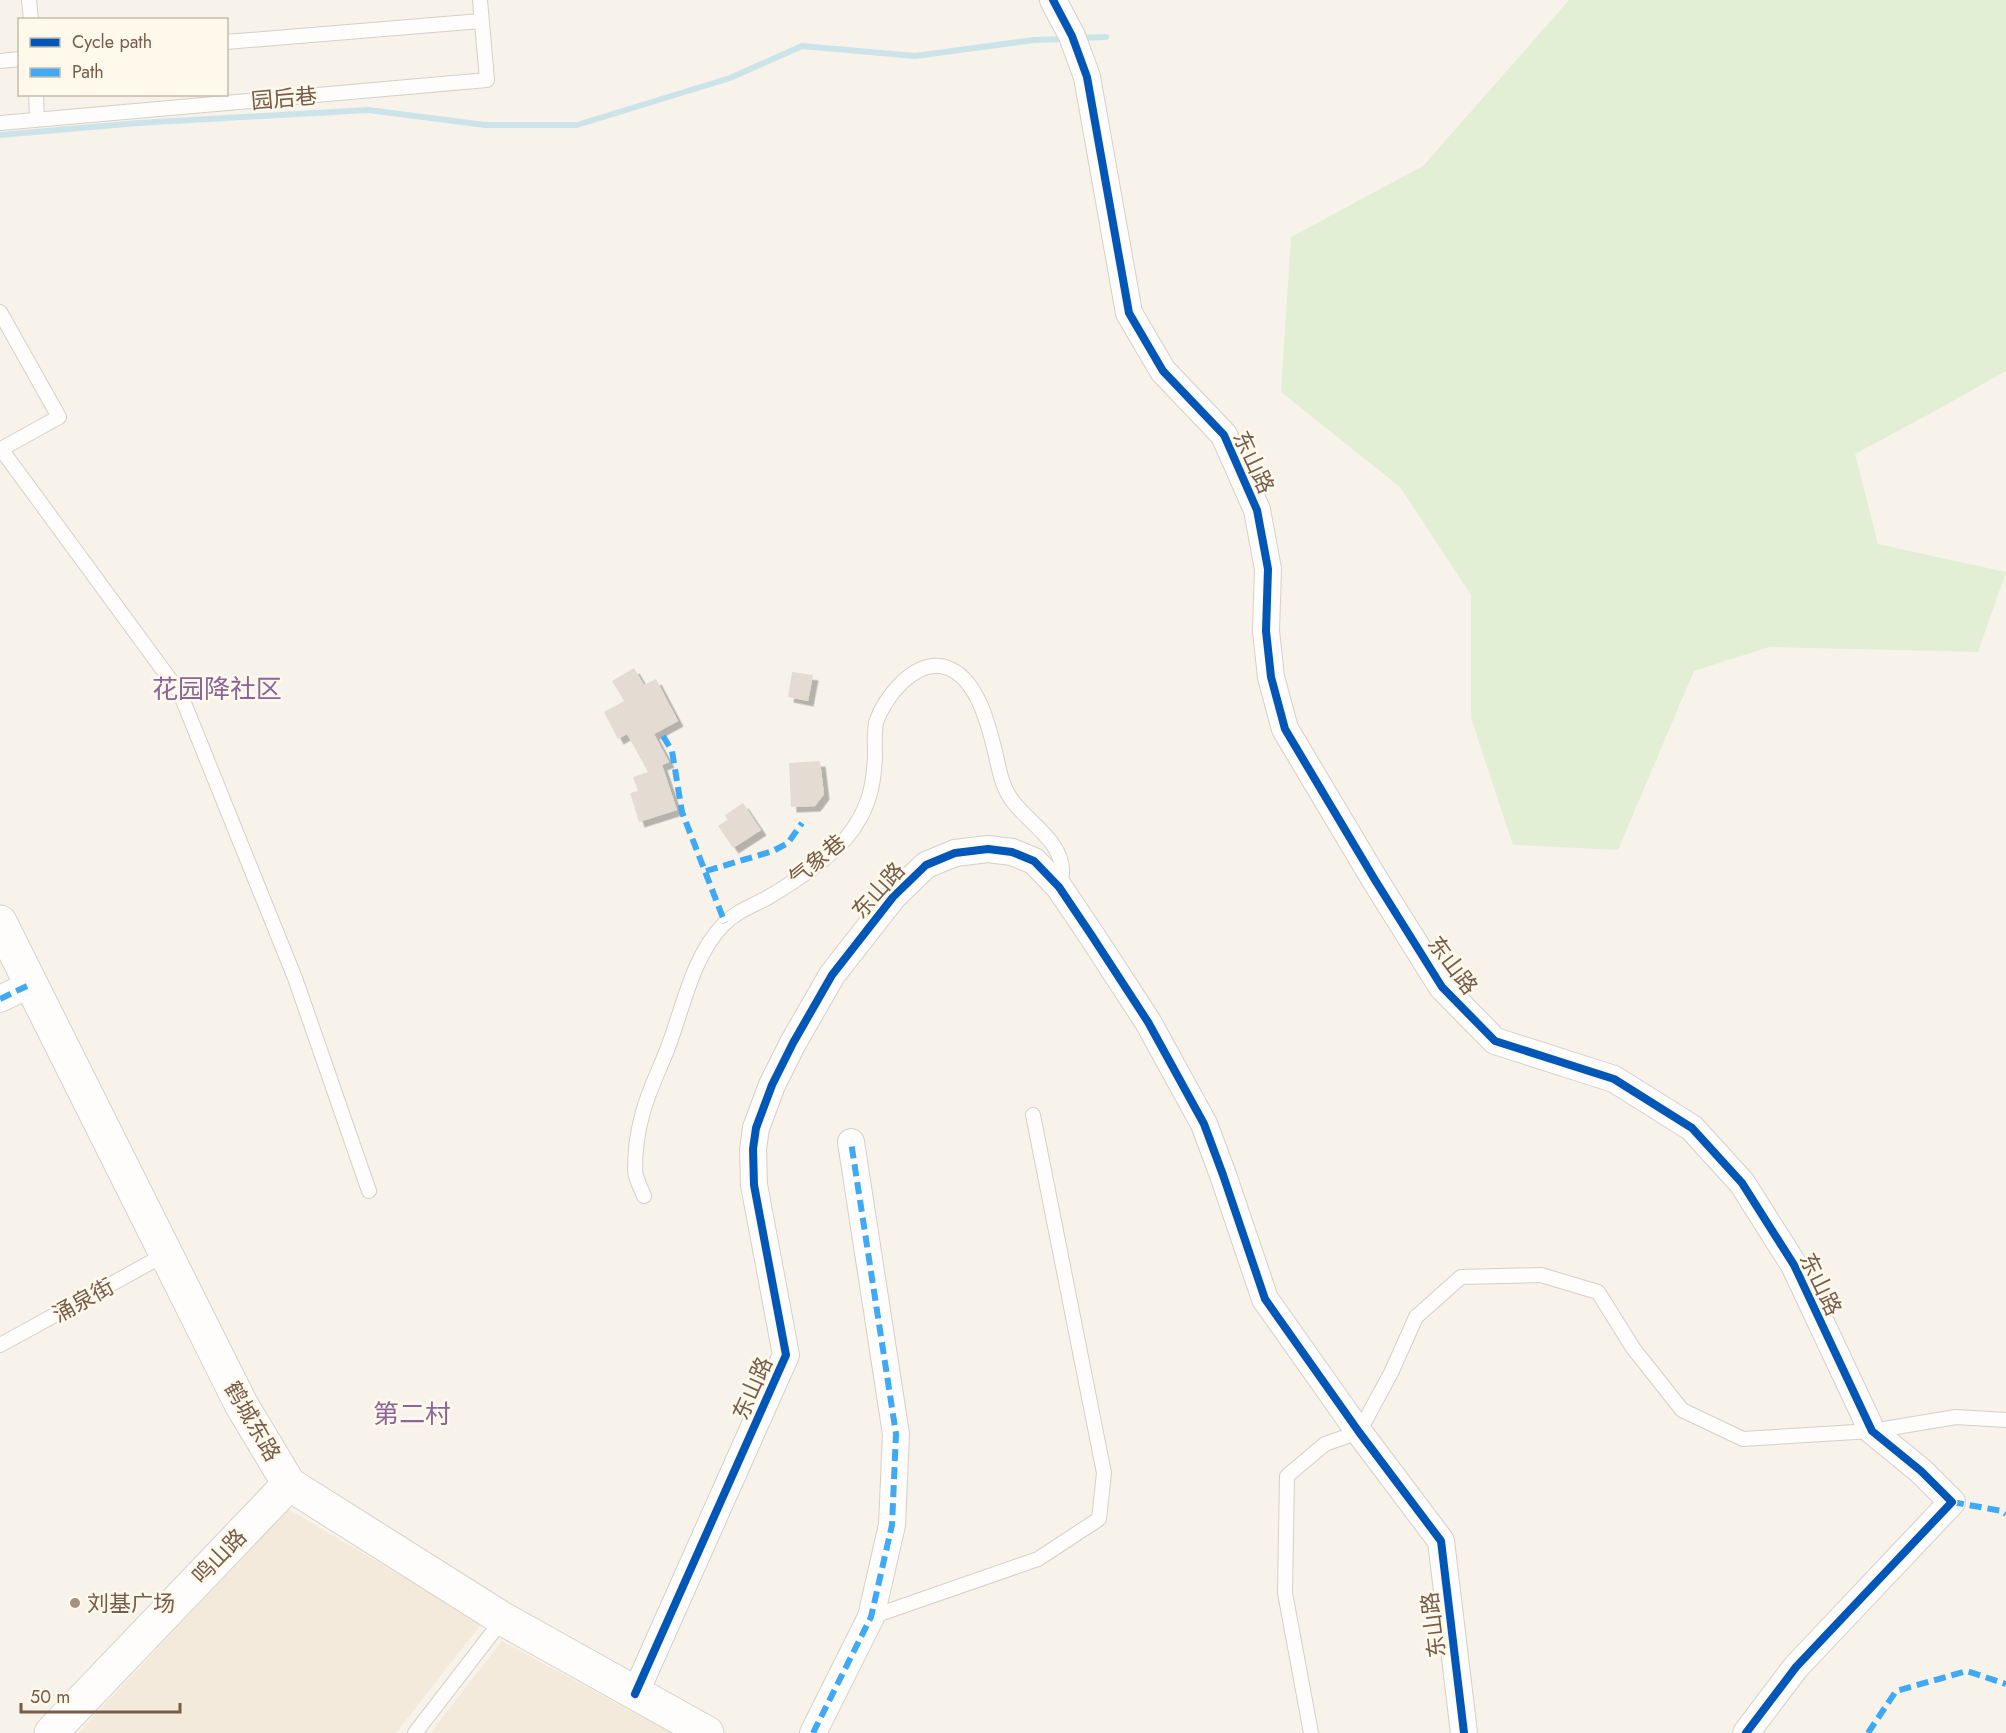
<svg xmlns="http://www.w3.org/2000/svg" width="2006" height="1733" font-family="Jost,'Noto Sans SC',sans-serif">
  <defs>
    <filter id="shadow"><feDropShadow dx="5.5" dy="5.5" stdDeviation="0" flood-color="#0004"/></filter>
  </defs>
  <rect width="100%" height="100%" fill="#f7f3eb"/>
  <path fill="#f3eadb" d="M288,1509L482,1623L396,1733H78Z
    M502,1641L671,1733H430Z"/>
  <path fill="#e2efd5" d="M1569,0H2006V371L1935,411L1855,454L1878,544L2006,572L1978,652L1769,647L1694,671L1618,850L1513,845L1471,718V595L1400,487L1281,392L1291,237L1423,166Z"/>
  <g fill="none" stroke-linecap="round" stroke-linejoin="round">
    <path stroke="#cce4e9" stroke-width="6" d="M1080,38L1106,37
      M0,135L138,123L368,110L485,125H577L730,78L802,46L915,56L1034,40L1066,39"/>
  </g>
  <path fill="#e4dcd2" filter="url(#shadow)" d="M634,668L644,685L656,679L678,721L654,734L669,762L662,765L677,810L639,822L630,793L638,791L633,777L648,772L627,734L618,739L604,712L624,701L612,681Z
    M792,672L813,675L808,701L788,697Z
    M820,761L824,794L815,806L791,807L789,763Z
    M743,803L761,830L733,848L718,826L727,820L725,815Z"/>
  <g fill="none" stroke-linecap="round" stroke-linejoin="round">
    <g stroke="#d6cfc8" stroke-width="16">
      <path id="lane" d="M29,0L31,20
        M226,42L481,21
        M0,61L20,59
        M36,94L37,120
        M0,123L487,80L480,0
        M0,312L59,417L1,449L180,693L295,978L369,1191
        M644,1196C641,1188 635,1178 635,1170C635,1154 637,1135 641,1120C646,1096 658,1073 667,1050C683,1009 692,957 723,925C735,912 752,906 767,898C794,882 827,861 847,837C868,811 874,787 875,755C875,745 874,733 876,723C884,697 915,659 945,667C981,677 992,739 999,769C1001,779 1005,790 1011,799C1027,822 1064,842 1062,873C1062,878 1060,882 1059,887
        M0,1345L166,1254
        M871,1617L1038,1559L1099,1519L1104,1473L1033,1115
        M415,1733L503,1619
        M1311,1733L1285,1593L1287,1476L1325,1444L1359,1432L1391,1373L1416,1317L1461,1277L1541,1275L1598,1292L1633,1348L1682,1410L1743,1439L1872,1431L1956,1417L2006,1420"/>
    </g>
    <g stroke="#d6cfc8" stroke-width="28">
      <path id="street" d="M1053,0L1072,36L1087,77L1129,313L1163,371L1224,435L1257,510L1268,569L1266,631L1271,677L1285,729L1375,880L1442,987L1495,1041L1614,1079L1692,1128L1742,1183L1794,1265L1872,1431L1921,1471L1952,1502L1796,1667L1746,1733
        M0,999L31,984
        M635,1694L786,1355L754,1185L753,1149L756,1128L772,1085L793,1043L832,975L893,897L926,865L955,853L988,849L1012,852L1034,861L1059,887L1092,936L1148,1022L1204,1124L1223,1175L1265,1299L1359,1432L1441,1541L1464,1733
        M813,1733L871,1617L892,1525L896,1434L851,1142"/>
    </g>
    <g stroke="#d7d0c9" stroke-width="35">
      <path id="secondary" d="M0,922L241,1404L289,1484L503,1619L707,1733
        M51,1733L289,1484"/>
    </g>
    <use href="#lane" stroke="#fefdfc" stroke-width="14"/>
    <use href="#street" stroke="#fefdfc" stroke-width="26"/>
    <use href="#secondary" stroke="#fefdfc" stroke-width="33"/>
    <path stroke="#3fa9f5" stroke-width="6" stroke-dasharray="12 6" stroke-linecap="butt" d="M663,736L672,751L682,812L725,923
      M706,871L773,851L788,843L802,823
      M0,999L31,984
      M1952,1502L2002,1511L2006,1514
      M813,1733L871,1617L892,1525L896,1434L851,1142
      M1868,1733L1896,1691L1967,1671L2006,1684"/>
    <g stroke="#fff9ec" stroke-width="11">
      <path id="cycleway" d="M1053,0L1072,36L1087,77L1129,313L1163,371L1224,435L1257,510L1268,569L1266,631L1271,677L1285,729L1375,880L1442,987L1495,1041L1614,1079L1692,1128L1742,1183L1794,1265L1872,1431L1921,1471L1952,1502L1796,1667L1746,1733
        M635,1694L786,1355L754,1185L753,1149L756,1128L772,1085L793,1043L832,975L893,897L926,865L955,853L988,849L1012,852L1034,861L1059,887L1092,936L1148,1022L1204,1124L1223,1175L1265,1299L1359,1432L1441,1541L1464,1733"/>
    </g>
    <use href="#cycleway" stroke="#0057b8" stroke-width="8"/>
  </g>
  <circle fill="#a49182" stroke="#fff9ec" stroke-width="2" cx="75" cy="1603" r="6"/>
  <g text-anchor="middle" stroke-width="5" stroke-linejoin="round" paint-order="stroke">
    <g font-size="22" fill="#775c49" stroke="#fff9ec">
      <text transform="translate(284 98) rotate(-5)" y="8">园后巷</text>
      <text transform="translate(1254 462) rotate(65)" y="8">东山路</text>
      <text transform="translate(817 860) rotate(-40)" y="8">气象巷</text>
      <text transform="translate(878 890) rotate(-48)" y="8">东山路</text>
      <text transform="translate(1453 965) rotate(53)" y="8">东山路</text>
      <text transform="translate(1821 1284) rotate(64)" y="8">东山路</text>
      <text transform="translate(83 1300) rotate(-29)" y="8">涌泉街</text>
      <text transform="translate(752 1388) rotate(-66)" y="8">东山路</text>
      <text transform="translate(253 1421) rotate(60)" y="8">鹤城东路</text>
      <text transform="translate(219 1556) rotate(-46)" y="8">鸣山路</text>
      <text transform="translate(1433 1625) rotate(-97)" y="8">东山路</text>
    </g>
    <g font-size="22" fill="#775c49" stroke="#fff9ec" text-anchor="start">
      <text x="87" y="1611">刘基广场</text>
    </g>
    <g font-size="26" fill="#8c649b" stroke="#fff9ec">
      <text x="217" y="698">花园降社区</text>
      <text x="412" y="1423">第二村</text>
    </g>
  </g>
  <rect x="18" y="18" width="210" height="78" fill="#fff9ec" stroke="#c9baab" stroke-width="1.5"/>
  <rect x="30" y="38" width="30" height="9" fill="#0057b8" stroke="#c9baab" stroke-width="1.5"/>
  <text x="72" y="48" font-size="18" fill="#775c49">Cycle path</text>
  <rect x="30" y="68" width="30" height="9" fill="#3fa9f5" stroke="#c9baab" stroke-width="1.5"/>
  <text x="72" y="78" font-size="18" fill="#775c49">Path</text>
  <path d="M21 1703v9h159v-9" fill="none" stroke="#775c49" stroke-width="3"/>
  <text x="30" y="1703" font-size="18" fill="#775c49" stroke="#fff9ec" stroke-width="4.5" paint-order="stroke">50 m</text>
</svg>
